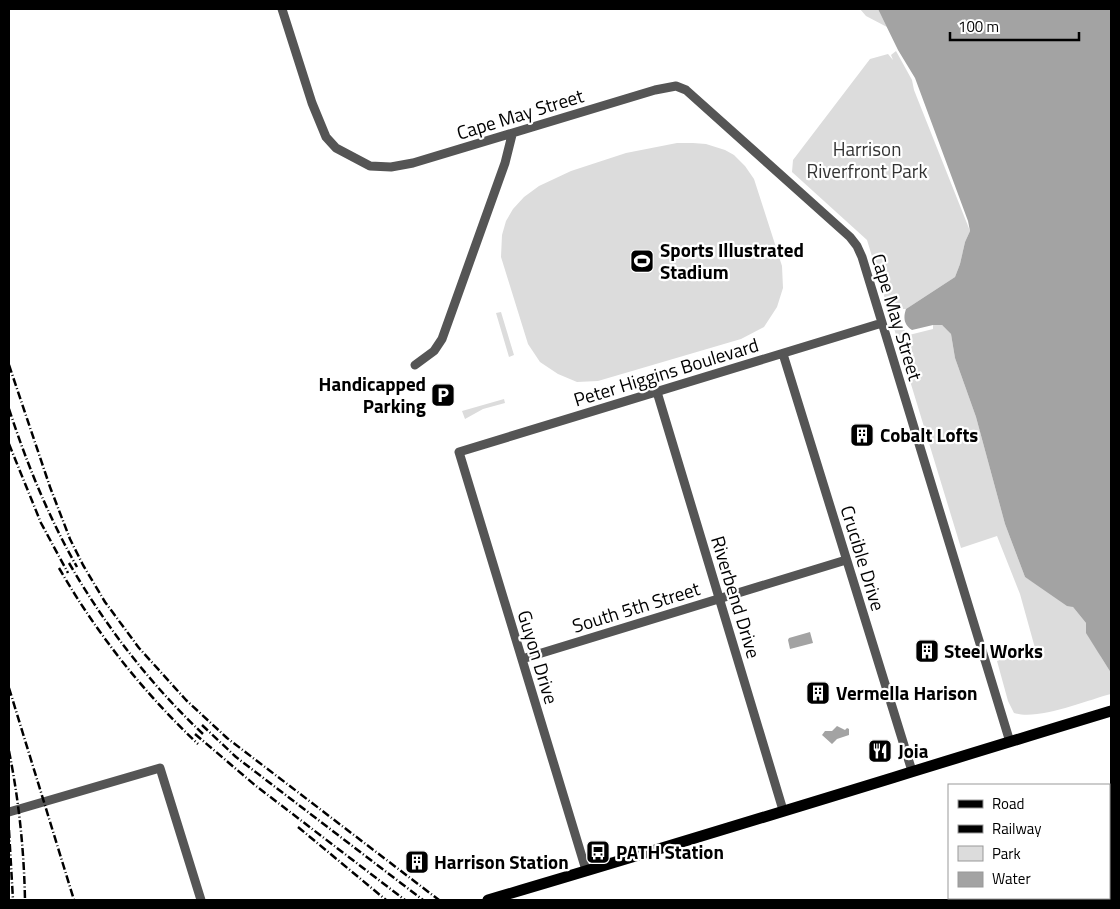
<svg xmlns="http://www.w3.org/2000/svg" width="1120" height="909" font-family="'Titillium Web',sans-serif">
  <rect width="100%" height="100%" fill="#fff"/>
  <path fill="#dcdcdc" d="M860,9H878L887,27L866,16Z
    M896,51L912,80L914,90L970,231L965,242L960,264L955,277L906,309H903L901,304C899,317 899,326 909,335L933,329V325H942L951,334L955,358L976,417L1005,524L1025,577L1073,607L1086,623L1101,657L1111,673V694C1087,700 1038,721 1014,713L1008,701L997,661L1035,648L1020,594L997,536L961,548L867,240L792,172L793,160L870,59L888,54L893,60L891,55Z
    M677,143H693L706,144L725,150L734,155L745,166L754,179L782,266L783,288L777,307L764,327L741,339L598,381L577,382L558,374L540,362L528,344L501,257L502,235L506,221L513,209L524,197L539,186L571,171L626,153Z
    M501,312L514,355L509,357L496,313Z
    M504,399L505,403L483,409L465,419L462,411Z"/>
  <path fill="#a3a3a3" d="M878,9H1111V673L1086,633V623L1073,607L1067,606L1025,577L1005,524L976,417L955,358L951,334L942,325H933L912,330C904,325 903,318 906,309L955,277L960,264L965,242L970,231L968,221L915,78L898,50Z
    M810,632L813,643L790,649L788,640L789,638Z
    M837,726L845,730L847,728L849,729V735L837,739L832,744L822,735L825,731H832Z"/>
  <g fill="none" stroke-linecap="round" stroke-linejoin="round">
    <path stroke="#555" stroke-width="9" d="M282,9L312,103L326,137L336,148L370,166L391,167L413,163L655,90L676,86L686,90L850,237L857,246L862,257L1010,742
      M783,354L912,771
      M415,365L434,351L442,339L505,163L512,135
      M657,392L783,810
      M522,659L846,560
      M9,812L160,768L201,900
      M586,870L459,452L882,323"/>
    <path stroke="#000" stroke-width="11" d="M488,900C696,839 903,774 1111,711"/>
    <path stroke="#000" stroke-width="2.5" stroke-dasharray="8 2.5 1 2.5" stroke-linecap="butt" d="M9,365L50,487L70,539L83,565L105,602L139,648L186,700L227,738L439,900
      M9,409C27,464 48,516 77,567
      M9,444L41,523L68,573
      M69,563C106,627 150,684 204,735
      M59,568C97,634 143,692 198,744
      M9,688L74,900
      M202,725L236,757L423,900
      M195,734L256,786L405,900
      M9,751C19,801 24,850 25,900
      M298,827L386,900
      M9,830L13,900"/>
  </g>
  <defs>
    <g id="stadium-square" transform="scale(1.25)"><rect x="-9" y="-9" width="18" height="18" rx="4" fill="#000" stroke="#fff"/><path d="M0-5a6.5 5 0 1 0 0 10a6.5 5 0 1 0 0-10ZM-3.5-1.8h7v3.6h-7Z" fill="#fff"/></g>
    <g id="parking-square" transform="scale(1.25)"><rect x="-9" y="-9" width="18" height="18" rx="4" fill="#000" stroke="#fff"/><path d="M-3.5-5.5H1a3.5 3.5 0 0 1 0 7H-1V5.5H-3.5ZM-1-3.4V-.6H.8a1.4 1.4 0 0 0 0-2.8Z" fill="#fff"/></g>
    <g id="building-square" transform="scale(1.25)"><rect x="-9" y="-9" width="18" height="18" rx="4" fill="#000" stroke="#fff"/><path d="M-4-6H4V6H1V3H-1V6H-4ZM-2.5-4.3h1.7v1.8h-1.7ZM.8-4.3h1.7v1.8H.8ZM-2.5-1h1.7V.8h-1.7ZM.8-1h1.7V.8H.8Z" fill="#fff"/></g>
    <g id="restaurant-square" transform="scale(1.25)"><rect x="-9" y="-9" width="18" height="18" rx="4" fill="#000" stroke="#fff"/><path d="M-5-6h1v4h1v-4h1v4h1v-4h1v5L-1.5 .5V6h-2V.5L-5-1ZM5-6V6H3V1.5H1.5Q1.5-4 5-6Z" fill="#fff"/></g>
    <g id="bus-square" transform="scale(1.25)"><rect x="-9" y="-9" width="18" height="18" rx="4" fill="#000" stroke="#fff"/><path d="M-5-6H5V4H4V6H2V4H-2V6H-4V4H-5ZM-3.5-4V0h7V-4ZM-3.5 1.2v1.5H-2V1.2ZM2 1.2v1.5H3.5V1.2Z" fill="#fff"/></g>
  </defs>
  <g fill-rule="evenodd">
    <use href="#stadium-square" x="642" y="261"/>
    <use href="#parking-square" x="443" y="395"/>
    <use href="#building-square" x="862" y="435"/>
    <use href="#building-square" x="927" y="651"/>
    <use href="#building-square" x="818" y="693"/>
    <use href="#restaurant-square" x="880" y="751"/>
    <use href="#bus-square" x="598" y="852"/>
    <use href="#building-square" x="417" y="862"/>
  </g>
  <g text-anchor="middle" stroke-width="4.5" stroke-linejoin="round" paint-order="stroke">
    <g font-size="19" fill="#000" stroke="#fff">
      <text transform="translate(520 114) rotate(-17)" y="7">Cape May Street</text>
      <text transform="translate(897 317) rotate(73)" y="7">Cape May Street</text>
      <text transform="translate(666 372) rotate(-17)" y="7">Peter Higgins Boulevard</text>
      <text transform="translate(863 558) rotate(73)" y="7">Crucible Drive</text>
      <text transform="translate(736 597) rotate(73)" y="7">Riverbend Drive</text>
      <text transform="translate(636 607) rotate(-17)" y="7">South 5th Street</text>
      <text transform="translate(538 657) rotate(73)" y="7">Guyon Drive</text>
    </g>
    <g font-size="19" fill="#333" stroke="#fff">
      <text x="867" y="156">Harrison<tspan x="867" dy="22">Riverfront Park</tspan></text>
    </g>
    <g font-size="19" font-weight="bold" fill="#000" stroke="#fff" text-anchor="start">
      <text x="660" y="257">Sports Illustrated<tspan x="660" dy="22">Stadium</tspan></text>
      <text x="426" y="391" text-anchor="end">Handicapped<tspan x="426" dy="22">Parking</tspan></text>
      <text x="880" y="442">Cobalt Lofts</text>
      <text x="944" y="658">Steel Works</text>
      <text x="836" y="700">Vermella Harison</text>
      <text x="898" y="758">Joia</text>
      <text x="616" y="859">PATH Station</text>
      <text x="434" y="869">Harrison Station</text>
    </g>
  </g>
  <rect width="1120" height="909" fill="none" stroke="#000000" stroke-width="20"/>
  <rect x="948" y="784" width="162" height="115" fill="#ffffff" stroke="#999999"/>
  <rect x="958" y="800" width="25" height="8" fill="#000000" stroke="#999999"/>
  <text x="992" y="809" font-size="15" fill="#000000">Road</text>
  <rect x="958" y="825" width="25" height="8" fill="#000000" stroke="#999999"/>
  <text x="992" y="834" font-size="15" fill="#000000">Railway</text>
  <rect x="958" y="846" width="25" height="15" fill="#dcdcdc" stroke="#999999"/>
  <text x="992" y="859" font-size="15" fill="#000000">Park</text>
  <rect x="958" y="872" width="25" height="15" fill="#a3a3a3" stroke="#999999"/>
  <text x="992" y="884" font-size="15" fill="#000000">Water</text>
  <path d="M950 32v8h129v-8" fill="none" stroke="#000000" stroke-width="2.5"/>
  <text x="958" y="32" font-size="15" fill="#000000" stroke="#ffffff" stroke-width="4" paint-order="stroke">100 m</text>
</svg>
